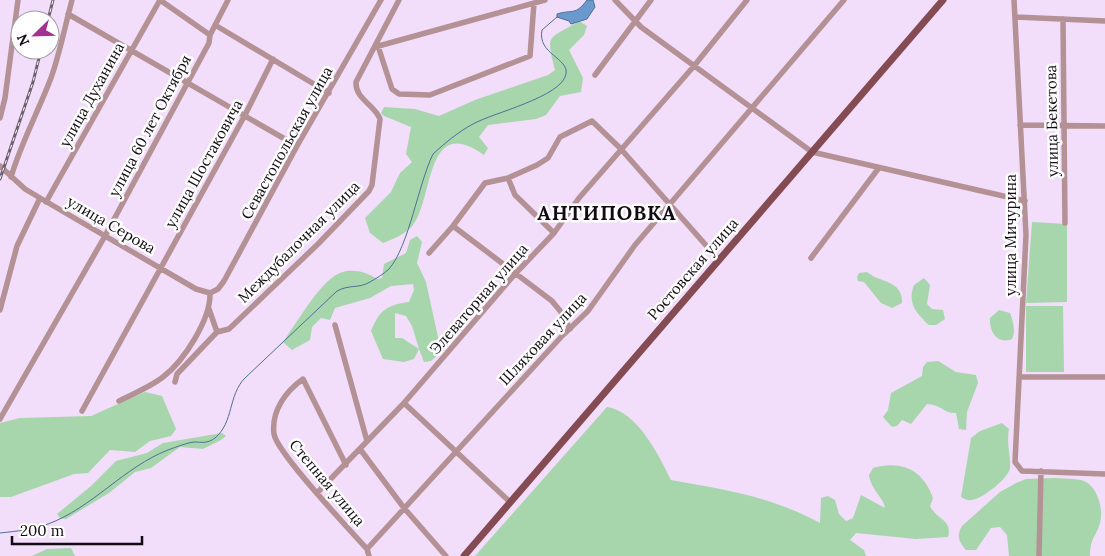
<svg xmlns="http://www.w3.org/2000/svg" width="1105" height="556" font-family="Lora,serif">
  <rect width="100%" height="100%" fill="#f2ddfa"/>
  <path fill="#a7d6ad" fill-rule="evenodd" d="M579,21L587,26L584,35L569,50L583,78L581,92L560,96L546,115L536,119L488,125L479,137L488,148L484,155C425,113 434,198 413,225C406,234 393,239 383,243L370,233L365,218L391,192L400,173L412,162L406,154L411,127L384,116L381,113L384,107L415,109L439,116L475,100L548,75L555,70C545,32 549,40 579,21Z
    M1032,222L1067,224V302L1026,303Z
    M417,236L422,242L417,263L426,282L438,337L439,354L431,361L424,362L419,349L414,359L404,362L383,359L371,331C379,311 386,305 409,302L414,290L413,284L391,286L370,298L335,308L330,320L321,318L312,327L310,340L292,350L283,342C296,324 316,289 333,277C346,267 364,270 377,279L382,278L384,264L406,253L410,240ZM395,313L406,316L412,326L419,349L402,338H395Z
    M867,272C880,283 903,280 902,303L892,308L881,303L864,282L858,281L857,277L859,273Z
    M924,278L930,285L927,304L932,309L943,310L945,319L936,325H929C916,313 907,303 914,285Z
    M1026,306H1063L1064,372H1026Z
    M999,310L1010,313C1013,322 1016,330 1012,339C997,345 989,331 990,318Z
    M938,361L956,372L976,375L978,383L967,412L966,430L959,429L956,413C945,414 940,404 927,404L911,424L902,420L897,426L892,427L883,417L888,410L891,393L922,376L923,367L927,362Z
    M145,392L162,396L176,429L171,436L150,441L135,452L110,450L88,473L74,474L11,497H0V423L20,418L91,416Z
    M607,407C638,412 658,454 671,480C726,490 770,496 820,523L821,498L828,496L835,500L839,514L846,521L853,518L861,495L885,508C884,498 871,490 869,475L873,468C902,460 923,470 933,498L930,506C936,519 953,520 948,537L916,539L856,533L850,540L864,550L866,556H475Z
    M1002,423L1009,429C1006,444 1011,455 1010,468C1009,478 982,499 972,500C968,501 965,499 961,497L971,438L980,431Z
    M222,433L226,436L221,440L203,449L180,447L151,468L135,472L109,493L66,519L60,518L57,514L91,486L116,461L147,453L163,443Z
    M1056,478C1064,479 1076,478 1084,481C1097,486 1104,509 1100,523C1096,537 1090,538 1090,556H1009L1007,535L1000,527L991,528L976,550H966C959,542 956,536 962,526L1000,492L1016,483L1026,479Z
    M71,548L75,556H32L47,549Z"/>
  <path fill="#6a9acd" stroke="#506f96" d="M587,0H593L595,7L587,19L571,24L569,21L557,17V14C573,9 575,16 587,0Z"/>
  <g fill="none" stroke-linecap="round" stroke-linejoin="round">
    <path stroke="#506f96" stroke-width="1" d="M0,533C17,531 33,530 48,524C92,508 124,467 168,450C176,447 186,443 194,442C202,442 207,444 215,438C234,422 228,395 245,378L337,291C350,284 358,289 370,282C375,279 384,274 389,269C409,246 418,185 433,154C445,143 458,132 473,124C492,113 562,97 566,74C569,58 537,54 542,30L557,17"/>
    <path stroke="#b39195" stroke-width="5.5" d="M160,0L210,35
      M615,0L641,27L812,152L1025,201
      M1014,0L1026,235L1015,462L1022,471L1105,474
      M68,14L297,146
      M1015,17L1105,21
      M1063,19L1065,223
      M215,25L329,93
      M378,46L392,89L399,94L430,95L530,56L534,3
      M375,47L545,0
      M595,75L651,0
      M0,118L5,98L18,0
      M1020,125L1105,126
      M0,166L25,189L40,198L196,289L210,293
      M11,177C21,143 38,112 51,78C60,53 65,26 72,0
      M508,178L515,195L554,233
      M46,202L160,0
      M453,226L552,301L561,312L570,329
      M429,253L453,226L485,183L508,178L537,165L548,158L560,137L592,121L620,148L719,260
      M811,258L878,169
      M210,293L218,289L224,281L297,146L381,0
      M209,309L217,332
      M0,310L17,246L40,198
      M335,325L367,441
      M217,332L229,329L318,244L369,191L372,185L380,119C375,105 355,99 356,82L399,0
      M1019,377H1105
      M175,382L177,374L217,332
      M119,401C133,394 150,387 163,377C184,361 211,319 210,293
      M404,403L510,502
      M82,411L245,115L273,59
      M0,419L105,236L209,43L210,35L228,0
      M360,449L404,508L446,556
      M346,465L303,379C286,391 271,411 274,434C277,453 349,529 367,549L369,556
      M318,492L404,403L515,274L554,233L579,198L694,66L747,0
      M367,549L562,336L588,311L635,245L844,0
      M1039,556L1041,471"/>
    <path stroke="#844b53" stroke-width="7" d="M464,556L943,0"/>
    <g stroke="#6c5f70" stroke-width="3">
      <path id="rail" d="M48,20L53,0
        M0,179L33,82L41,50"/>
    </g>
    <use href="#rail" stroke="#fff" stroke-width="1" stroke-dasharray="4" stroke-linecap="butt"/>
  </g>
  <g text-anchor="middle" stroke-width="5" stroke-linejoin="round" paint-order="stroke">
    <g font-size="15" fill="#120b14" stroke="#fff">
      <text transform="translate(92 95) rotate(-61)" y="5">улица Духанина</text>
      <text transform="translate(1052 121) rotate(-91)" y="5">улица Бекетова</text>
      <text transform="translate(150 126) rotate(-62)" y="5">улица 60 лет Октября</text>
      <text transform="translate(287 143) rotate(-61)" y="5">Севастопольская улица</text>
      <text transform="translate(204 164) rotate(-61)" y="5">улица Шостаковича</text>
      <text transform="translate(111 225) rotate(30)" y="5">улица Серова</text>
      <text transform="translate(1011 235) rotate(-90)" y="5">улица Мичурина</text>
      <text transform="translate(299 242) rotate(-45)" y="5">Междубалочная улица</text>
      <text transform="translate(693 269) rotate(-49)" y="5">Ростовская улица</text>
      <text transform="translate(479 299) rotate(-49)" y="5">Элеваторная улица</text>
      <text transform="translate(543 339) rotate(-47)" y="5">Шляховая улица</text>
      <text transform="translate(327 483) rotate(50)" y="5">Степная улица</text>
    </g>
    <g font-size="20" font-weight="bold" letter-spacing="1" fill="#120b14" stroke="#fff">
      <text x="607" y="220">АНТИПОВКА</text>
    </g>
  </g>
  <g transform="translate(35 35) rotate(247)"><circle r="24" fill="#ffffff" stroke="#a09da1"/>
  <path d="M0-4L9 19L0 12L-9 19Z" fill="#a23290"/>
  <text y="-8" font-size="14" font-weight="bold" text-anchor="middle" fill="#120b14">N</text>
  </g>
  <path d="M12 536v8h130v-8" fill="none" stroke="#120b14" stroke-width="2.5"/>
  <text x="20" y="536" font-size="15" fill="#120b14" stroke="#ffffff" stroke-width="4" paint-order="stroke">200 m</text>
</svg>
